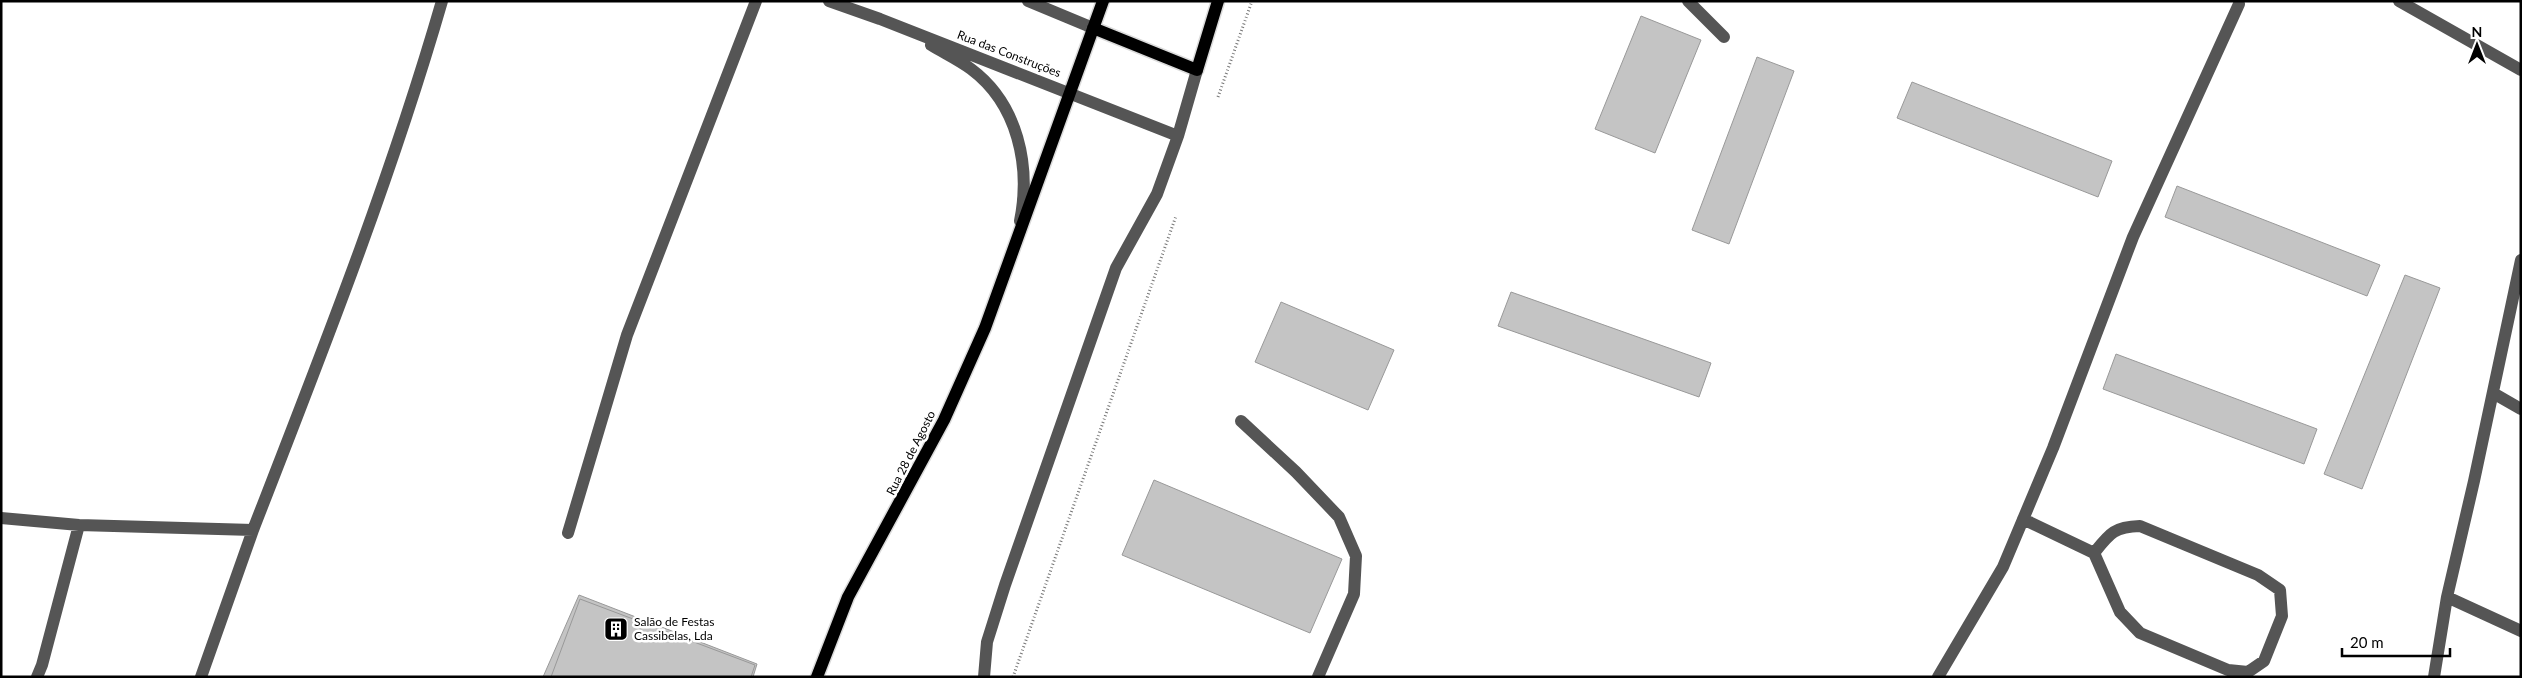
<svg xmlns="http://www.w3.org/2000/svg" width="2522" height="678" font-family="Lato,sans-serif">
  <rect width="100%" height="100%" fill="#fff"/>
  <path fill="#c4c4c4" stroke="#999" d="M1641,16L1701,40L1655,153L1595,129Z
    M1757,57L1794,71L1729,244L1692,230Z
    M1912,82L2112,161L2098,197L1897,118Z
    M2177,186L2380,265L2367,296L2165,217Z
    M2405,275L2440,288L2362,489L2324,474Z
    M1511,292L1711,363L1699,397L1498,326Z
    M1281,302L1394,350L1368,410L1255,362Z
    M2116,354L2317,429L2304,464L2103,389Z
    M1154,480L1342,559L1310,633L1122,555Z
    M579,595L757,664L753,677H543Z
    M580,599L755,665L751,677H551Z"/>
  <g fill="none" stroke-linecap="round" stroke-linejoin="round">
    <g stroke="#dbdbdb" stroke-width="15">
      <path id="major" d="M1093,28L1197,70L1218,1
        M817,677L848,597L944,420L985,328L1103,1"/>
    </g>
    <path stroke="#777" stroke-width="3" stroke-dasharray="1 2.5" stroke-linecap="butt" d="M1218,97L1252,1
      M1013,677L1176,216"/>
    <path stroke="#555" stroke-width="12" d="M829,1L880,19L1178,136
      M1028,1L1093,28
      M1688,1L1724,37
      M2399,1L2521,70
      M931,45C944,53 959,60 971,69C1018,104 1031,166 1020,221
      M2493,393L2521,409
      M1241,421L1296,472L1339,517L1356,556L1354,594L1318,677
      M1,518L79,525L253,530C321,355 390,181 442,1
      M2023,519L2094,553L2120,612L2140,633L2228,670L2248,672L2264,661L2282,616L2280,590L2258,575L2140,526C2114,527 2110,533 2094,553
      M568,533L627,335L756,1
      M2447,597L2521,631
      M37,677L42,665L79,525
      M201,677L253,530
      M984,677L987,642L1005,585L1116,268L1157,194L1178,136L1197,70
      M1938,677L2003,567L2053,448L2133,237L2239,4
      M2434,677L2447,597L2474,481L2521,260"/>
    <use href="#major" stroke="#000" stroke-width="12"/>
  </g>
  <defs>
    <g id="building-square" transform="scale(1.25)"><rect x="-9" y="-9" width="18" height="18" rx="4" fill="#000" stroke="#fff"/><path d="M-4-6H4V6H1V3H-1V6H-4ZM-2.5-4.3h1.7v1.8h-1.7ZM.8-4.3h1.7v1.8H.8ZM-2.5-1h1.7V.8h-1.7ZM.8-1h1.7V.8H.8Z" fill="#fff"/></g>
  </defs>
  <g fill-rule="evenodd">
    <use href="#building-square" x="616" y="629"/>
  </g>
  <g text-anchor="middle" stroke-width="5" stroke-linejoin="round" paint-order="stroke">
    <g font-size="12" fill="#000" stroke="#fff">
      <text transform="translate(1009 54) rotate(21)" y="4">Rua das Construções</text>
      <text transform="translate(911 453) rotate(-63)" y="4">Rua 28 de Agosto</text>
    </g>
    <g font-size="12" fill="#000" stroke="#fff" text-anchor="start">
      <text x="634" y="626">Salão de Festas<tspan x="634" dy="14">Cassibelas, Lda</tspan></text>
    </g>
  </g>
  <rect width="2522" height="678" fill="none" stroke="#000000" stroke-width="5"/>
  <g transform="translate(2477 45)" stroke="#ffffff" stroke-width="4" paint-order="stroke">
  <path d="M0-4L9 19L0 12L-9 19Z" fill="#000000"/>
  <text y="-8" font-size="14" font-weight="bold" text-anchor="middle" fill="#000000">N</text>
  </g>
  <path d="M2342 648v8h108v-8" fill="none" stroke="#000000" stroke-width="2.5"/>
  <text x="2350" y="648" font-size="15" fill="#000000" stroke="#ffffff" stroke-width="4" paint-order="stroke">20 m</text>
</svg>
